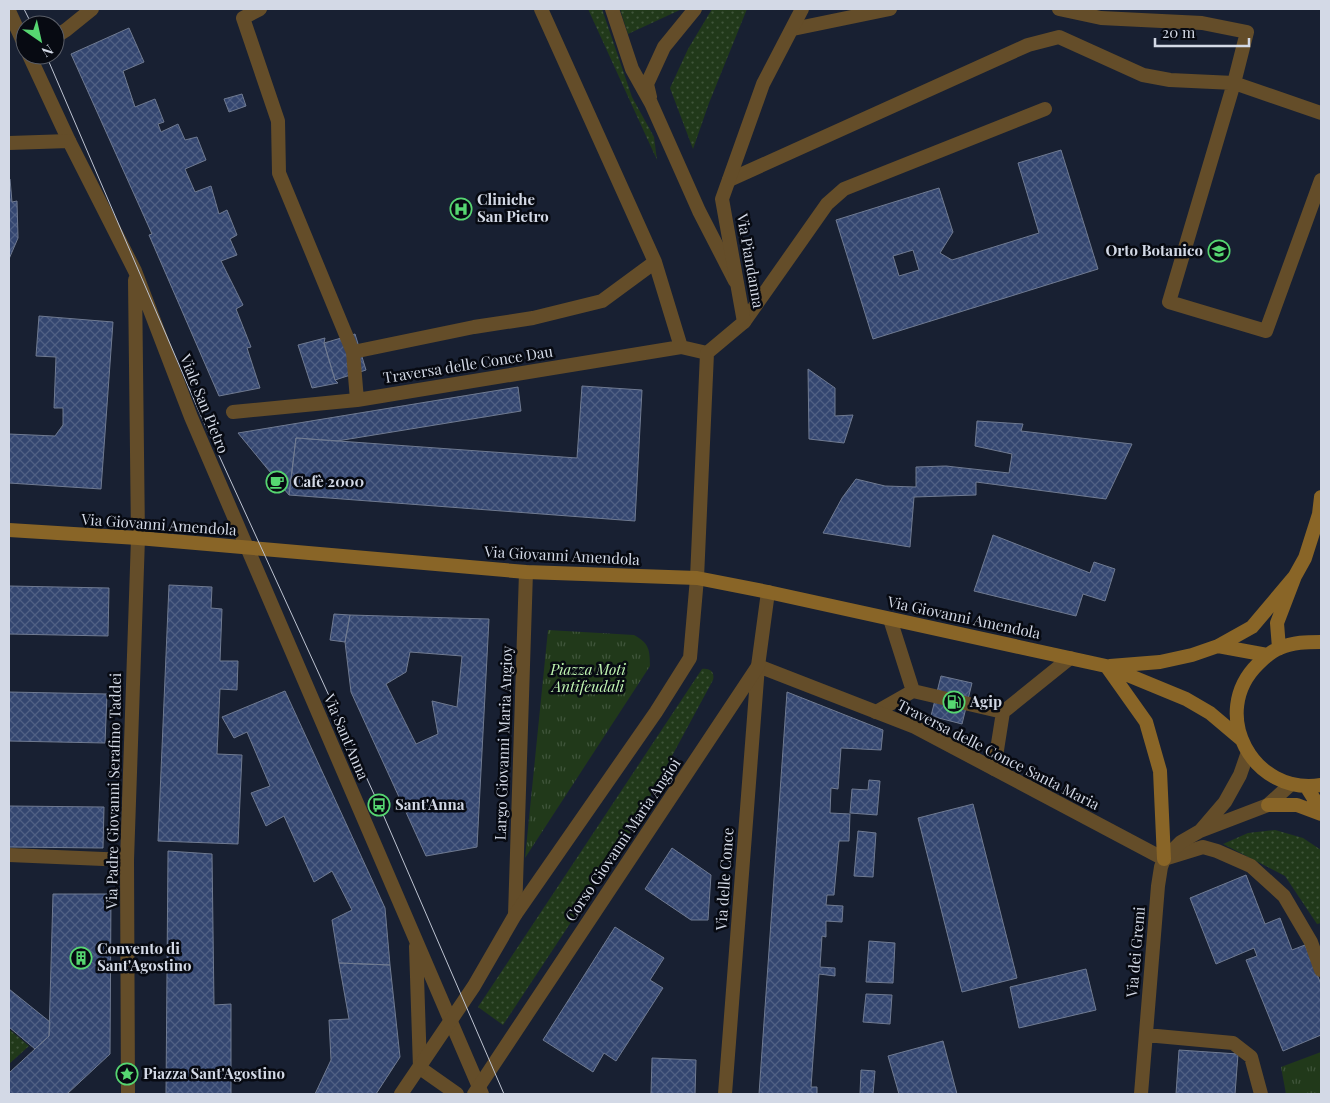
<svg xmlns="http://www.w3.org/2000/svg" width="1330" height="1103" font-family="'Playfair Display',serif">
  <defs>
    <pattern id="grass-dots" width="8" height="8" patternUnits="userSpaceOnUse" patternTransform="scale(1.25)"><rect width="8" height="8" fill="#21391a"/><path d="M2 2h.1M6 6h.1" fill="none" stroke="#40553b" stroke-width="1.8" stroke-linecap="round"/></pattern>
    <pattern id="park-tufts" width="24" height="20" patternUnits="userSpaceOnUse" patternTransform="scale(1.25)"><rect width="24" height="20" fill="#21391a"/><path d="M3 7l-1-3M5 7V3M7 7l1-3M15 17l-1-3M17 17v-4M19 17l1-3" fill="none" stroke="#40553b"/></pattern>
    <pattern id="building-cross-hatch" width="8" height="8" patternUnits="userSpaceOnUse" patternTransform="scale(1.25)"><rect width="8" height="8" fill="#344670"/><path d="M0 0l8 8M0 8l8-8" fill="none" stroke="#506084"/></pattern>
  </defs>
  <rect width="100%" height="100%" fill="#182032"/>
  <path fill="url(#grass-dots)" d="M588,9H602L632,97L654,137L657,160Z
    M620,9H682L628,34Z
    M712,9H747L709,103L693,149L670,88L688,49Z
    M702,669C710,668 715,672 713,680L632,830L503,1025L478,1007Z
    M1275,830L1303,838L1321,850V923L1317,924L1285,876L1223,844L1248,833Z
    M9,1029L29,1046L9,1064Z"/>
  <path fill="url(#park-tufts)" d="M548,630L634,635C649,643 650,650 650,666L525,858Z
    M1321,1052V1094H1286L1281,1067Z"/>
  <path fill="url(#building-cross-hatch)" stroke="#6f7a91" fill-rule="evenodd" d="M129,28L144,62L123,71L135,107L155,99L164,122L158,124L161,132L178,124L185,140L197,137L206,160L185,169L195,192L211,186L219,214L227,210L237,235L230,239L237,255L221,261L243,305L236,309L251,347L247,348L260,388L219,396L149,235L152,234L71,54Z
    M242,94L246,106L229,112L224,99Z
    M1061,150L1098,269L873,339L836,220L939,188L953,232L940,253L952,260L1039,233L1018,163ZM913,250L919,270L899,276L893,256Z
    M9,179H10L12,202L17,201L18,238L9,259Z
    M39,316L113,322L101,489L9,483V434L55,436L63,425V408H54L56,357L36,356Z
    M355,334L366,370L335,380L324,343Z
    M325,338L324,343L335,380L338,383L312,388L298,345Z
    M808,369L835,388V416L853,415L844,443L809,439Z
    M582,386L642,390L635,521L289,495L296,438L577,458Z
    M518,387L521,411L337,441L296,438L289,495L238,433Z
    M977,421L1023,424L1021,431L1132,444L1106,499L976,482V495L914,497L910,547L823,533L842,498L856,479L885,486L916,487V467L946,466L1009,473L1012,454L975,446Z
    M993,535L1090,573L1094,562L1115,569L1105,601L1083,594L1076,616L974,591Z
    M169,585L212,587L211,608L222,609L220,661H238L237,690L220,689L217,754L242,755L238,844L158,841Z
    M9,586L109,588L108,636L9,634Z
    M334,614L350,615L345,642L330,640Z
    M350,615L489,619L477,847L426,856L351,692L345,642ZM410,652L462,656L457,707L432,701L438,734L416,744L386,684L406,672Z
    M941,676L972,683L962,724L931,716Z
    M285,691L385,908L390,965L339,963L332,920L352,910L332,871L314,882L284,816L266,826L251,793L270,786L247,732L234,738L222,717Z
    M9,692L107,694L105,743L9,741Z
    M787,692L883,730L881,750L841,748L838,789L831,788L830,813L850,814L849,841H839L834,895H827L826,905L843,906L842,922L826,921V937L822,936L820,967L835,968V976L819,974L811,1087H817V1094H759Z
    M869,780L880,781L877,815L850,813L852,789L868,790Z
    M973,804L1017,978L962,992L918,818Z
    M9,806L104,807L103,848L9,847Z
    M858,831L876,833L873,877L854,876Z
    M672,848L711,875L708,920H691L645,889Z
    M168,851L212,854L214,1005L231,1004V1094H166Z
    M1246,875L1265,924L1280,918L1292,950L1305,945L1321,984V1035L1283,1051L1246,960L1257,956L1254,948L1216,964L1190,898Z
    M53,894H111L110,1054L67,1094H9V1073L49,1036Z
    M615,927L664,958L650,980L663,988L616,1061L604,1053L593,1072L543,1040Z
    M869,941L895,943L893,983L866,982Z
    M339,963L390,965L400,1057L376,1094H315L331,1060L329,1020L349,1019Z
    M1086,969L1096,1010L1019,1028L1010,987Z
    M9,989L50,1022L49,1036L35,1049L9,1027Z
    M866,994L892,995L890,1024L863,1022Z
    M943,1041L957,1094H899L888,1056Z
    M1179,1050L1238,1054L1235,1094H1176Z
    M652,1058L696,1060L695,1094H651Z
    M861,1070L875,1071L873,1094H860Z"/>
  <g fill="none" stroke-linecap="round" stroke-linejoin="round">
    <path stroke="#644d29" stroke-width="14" d="M260,9L243,18L278,121L279,173L353,352L357,400
      M541,9L655,262L681,347
      M612,9L632,69L651,103L699,211L735,281
      M1059,9L1101,18L1202,23L1247,32L1234,83L1169,302L1266,331L1321,180
      M9,11L25,46
      M793,29L890,9
      M55,37L66,30L92,9
      M29,55L69,141
      M650,97L647,84L664,47L695,9
      M729,180L1028,45L1059,37L1143,75L1170,80L1234,83L1321,113
      M744,322L827,204L844,189L1045,109
      M353,352L474,327L533,318L602,301L655,262
      M233,412L357,400L681,347L707,353
      M890,619L913,691L1003,712L1070,658
      M876,712L913,691
      M994,769L1003,712
      M1164,859L1203,847L1217,851L1251,866L1284,896L1311,942L1321,970"/>
    <path stroke="#644d29" stroke-width="14" d="M9,143L69,141L135,271L191,417L482,1094
      M697,578L707,353L744,322L722,199L763,84L802,9
      M1201,830L1225,802L1240,775L1248,752
      M9,855L127,860
      M515,915L526,572
      M416,946L420,1068L457,1094
      M1146,1035L1233,1043L1251,1057L1261,1094
      M128,1094L127,860L138,538L135,280
      M725,1094L758,666L915,727L1164,859
      M1141,1094L1158,886L1161,867L1164,859L1181,842L1200,831L1268,805L1291,784"/>
    <path stroke="#644d29" stroke-width="14" d="M401,1094L474,986L515,915L656,712L690,658L697,578
      M474,1094L758,666L768,592"/>
    <path stroke="#896527" stroke-width="14" d="M9,530L138,538L526,572L697,578L768,592L1106,666L1186,699L1210,713L1242,740
      M1321,642C1307,642 1293,642 1280,648C1271,651 1264,658 1258,664C1208,713 1253,796 1321,785
      M1218,646L1267,655
      M1279,648L1277,623L1295,576L1305,558L1319,514L1321,497
      M1110,666L1160,662L1192,655L1218,646L1252,627L1295,576
      M1107,667L1146,722L1160,771L1164,859
      M1306,786L1321,810
      M1268,805H1297L1321,814"/>
    <path stroke="#bec4d2" stroke-width="1" d="M24,9L32,25
      M46,55L201,416L379,805L504,1094"/>
  </g>
  <defs>
    <g id="hospital-ring" transform="scale(1.125)"><circle r="9.5" fill="#070a12" stroke="#56d671" stroke-width="1.5"/><path d="M-5-5h3v3.5h4V-5h3V5h-3V1.5h-4V5h-3Z" fill="#56d671"/></g>
    <g id="university-ring" transform="scale(1.125)"><circle r="9.5" fill="#070a12" stroke="#56d671" stroke-width="1.5"/><path d="M0-5L7-2L0 1L-7-2ZM-4 1L0 2.5L4 1V4Q0 6-4 4Z" fill="#56d671"/></g>
    <g id="cafe-ring" transform="scale(1.125)"><circle r="9.5" fill="#070a12" stroke="#56d671" stroke-width="1.5"/><path d="M-5.5-4.5H6V0H3Q3 3.5 0 3.5H-2.5Q-5.5 3.5-5.5 0ZM3-3.2v2h1.7v-2ZM-6 4.5H4V6H-6Z" fill="#56d671"/></g>
    <g id="fuel-ring" transform="scale(1.125)"><circle r="9.5" fill="#070a12" stroke="#56d671" stroke-width="1.5"/><path d="M-5.5-6h7V0h2V4h1.3V-2.5L3-4.5l.8-.8L6-3V5H2.5V1h-1V6h-7ZM-4.2-4.7v3.2H.2V-4.7Z" fill="#56d671"/></g>
    <g id="bus-ring" transform="scale(1.125)"><circle r="9.5" fill="#070a12" stroke="#56d671" stroke-width="1.5"/><path d="M-5-6H5V4H4V6H2V4H-2V6H-4V4H-5ZM-3.5-4V0h7V-4ZM-3.5 1.2v1.5H-2V1.2ZM2 1.2v1.5H3.5V1.2Z" fill="#56d671"/></g>
    <g id="building-ring" transform="scale(1.125)"><circle r="9.5" fill="#070a12" stroke="#56d671" stroke-width="1.5"/><path d="M-4-6H4V6H1V3H-1V6H-4ZM-2.5-4.3h1.7v1.8h-1.7ZM.8-4.3h1.7v1.8H.8ZM-2.5-1h1.7V.8h-1.7ZM.8-1h1.7V.8H.8Z" fill="#56d671"/></g>
    <g id="sight-ring" transform="scale(1.125)"><circle r="9.5" fill="#070a12" stroke="#56d671" stroke-width="1.5"/><path d="M0-6L1.8-2.2L6-1.7L2.9 1.2L3.7 5.4L0 3.3L-3.7 5.4L-2.9 1.2L-6-1.7L-1.8-2.2Z" fill="#56d671"/></g>
  </defs>
  <g fill-rule="evenodd">
    <use href="#hospital-ring" x="461" y="209"/>
    <use href="#university-ring" x="1219" y="251"/>
    <use href="#cafe-ring" x="277" y="482"/>
    <use href="#fuel-ring" x="954" y="702"/>
    <use href="#bus-ring" x="379" y="805"/>
    <use href="#building-ring" x="81" y="958"/>
    <use href="#sight-ring" x="127" y="1074"/>
  </g>
  <g text-anchor="middle" stroke-width="5" stroke-linejoin="round" paint-order="stroke">
    <g font-size="15" font-weight="bold" fill="#d3d9e6" stroke="#070a12" text-anchor="start">
      <text x="477" y="205">Cliniche<tspan x="477" dy="17">San Pietro</tspan></text>
      <text x="1203" y="256" text-anchor="end">Orto Botanico</text>
      <text x="293" y="487">Cafè 2000</text>
      <text x="970" y="707">Agip</text>
      <text x="395" y="810">Sant'Anna</text>
      <text x="97" y="954">Convento di<tspan x="97" dy="17">Sant'Agostino</tspan></text>
      <text x="143" y="1079">Piazza Sant'Agostino</text>
    </g>
    <g font-size="15" fill="#d3d9e6" stroke="#070a12">
      <text transform="translate(750 261) rotate(80)" y="5">Via Piandanna</text>
      <text transform="translate(468 365) rotate(-9)" y="5">Traversa delle Conce Dau</text>
      <text transform="translate(204 404) rotate(68)" y="5">Viale San Pietro</text>
      <text transform="translate(159 525) rotate(4)" y="5">Via Giovanni Amendola</text>
      <text transform="translate(562 556) rotate(3)" y="5">Via Giovanni Amendola</text>
      <text transform="translate(964 618) rotate(12)" y="5">Via Giovanni Amendola</text>
      <text transform="translate(346 737) rotate(67)" y="5">Via Sant'Anna</text>
      <text transform="translate(504 743) rotate(-88)" y="5">Largo Giovanni Maria Angioy</text>
      <text transform="translate(998 755) rotate(27)" y="5">Traversa delle Conce Santa Maria</text>
      <text transform="translate(114 791) rotate(-89)" y="5">Via Padre Giovanni Serafino Taddei</text>
      <text transform="translate(623 840) rotate(-56)" y="5">Corso Giovanni Maria Angioi</text>
      <text transform="translate(725 879) rotate(-86)" y="5">Via delle Conce</text>
      <text transform="translate(1136 952) rotate(-85)" y="5">Via dei Gremi</text>
    </g>
    <g font-size="15" font-style="italic" fill="#c1f6b2" stroke="#070a12">
      <text x="588" y="675">Piazza Moti<tspan x="588" dy="17">Antifeudali</tspan></text>
    </g>
  </g>
  <rect width="1330" height="1103" fill="none" stroke="#d3d9e6" stroke-width="20"/>
  <g transform="translate(40 40) rotate(146)"><circle r="24" fill="#070a12" stroke="#595d67"/>
  <path d="M0-4L9 19L0 12L-9 19Z" fill="#56d671"/>
  <text y="-8" font-size="14" font-weight="bold" text-anchor="middle" fill="#d3d9e6">N</text>
  </g>
  <path d="M1155 38v8h94v-8" fill="none" stroke="#d3d9e6" stroke-width="2.5"/>
  <text x="1162" y="38" font-size="15" fill="#d3d9e6" stroke="#070a12" stroke-width="4" paint-order="stroke">20 m</text>
</svg>
